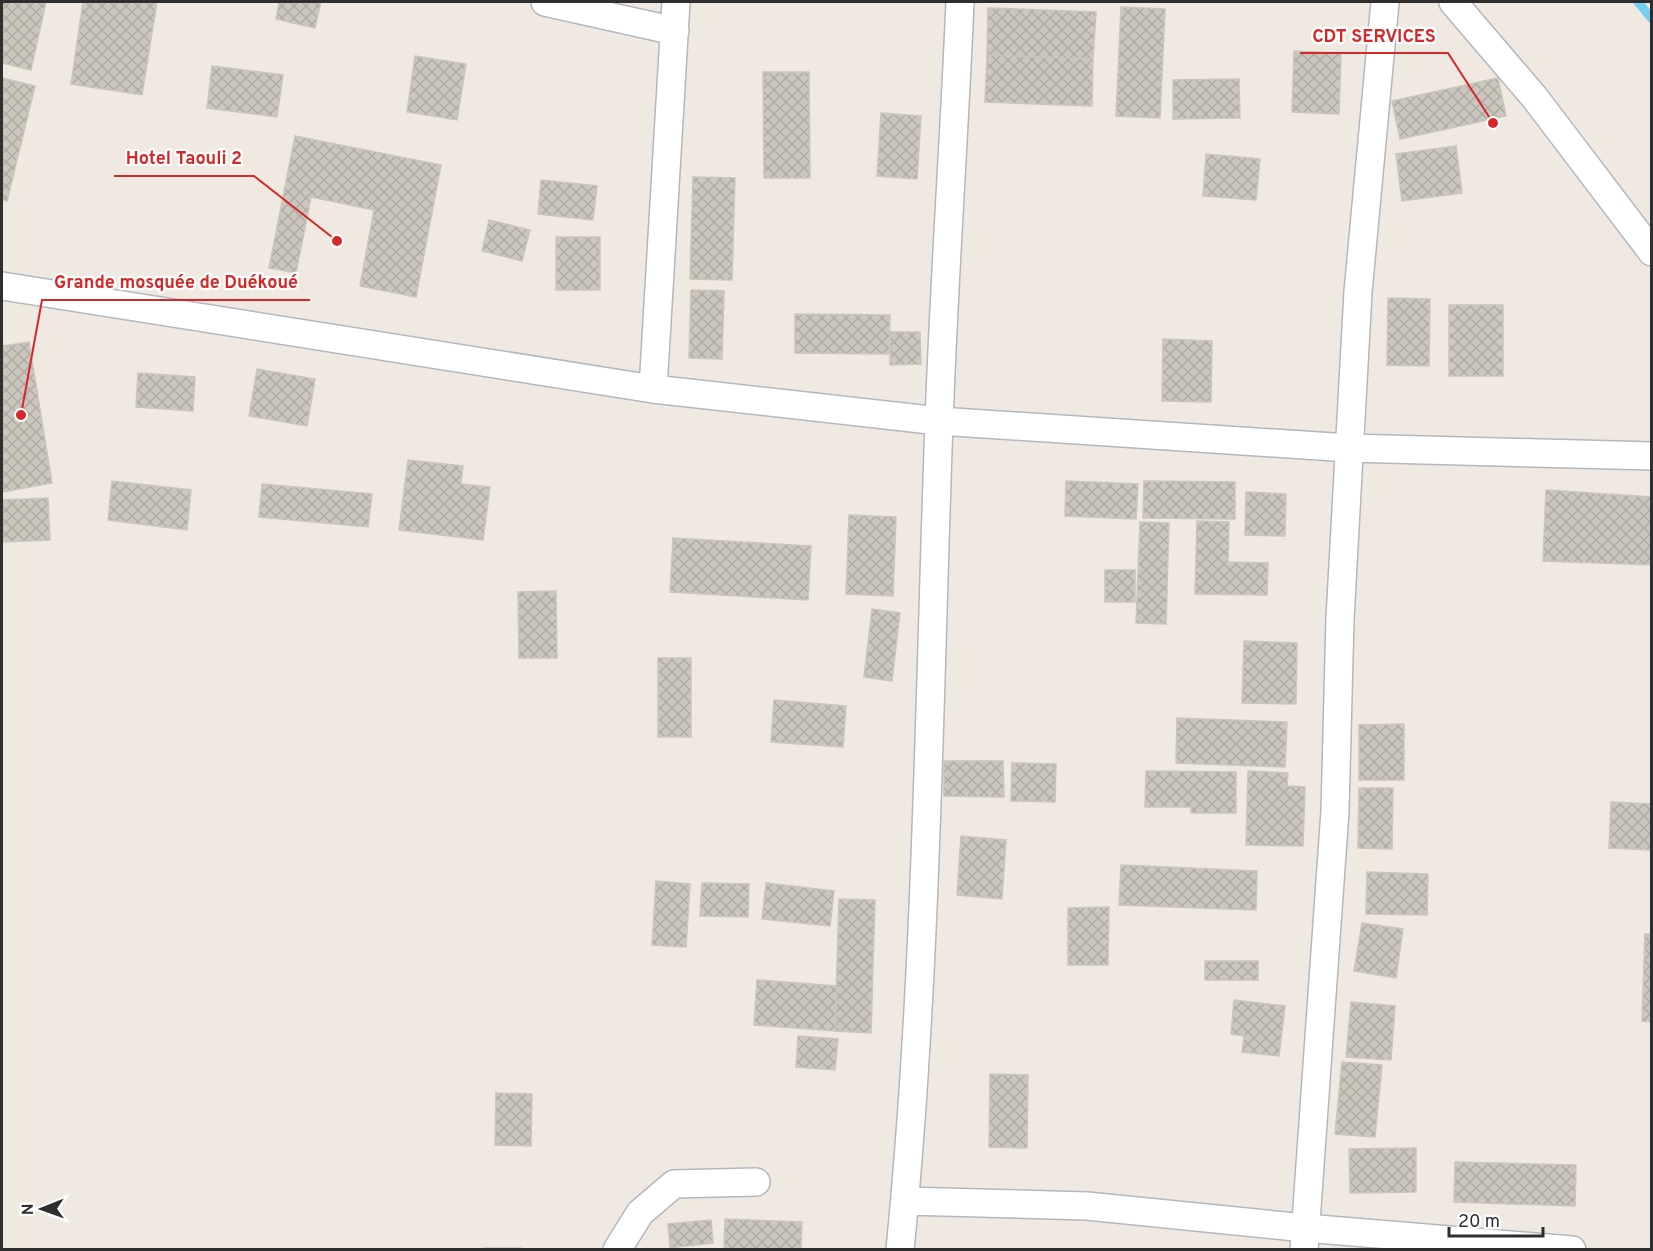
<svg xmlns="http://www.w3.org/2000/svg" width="1653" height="1251" font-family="Overpass,sans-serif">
  <defs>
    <pattern id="building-cross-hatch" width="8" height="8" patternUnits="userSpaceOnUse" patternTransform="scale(1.5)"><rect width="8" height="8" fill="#cbc7bf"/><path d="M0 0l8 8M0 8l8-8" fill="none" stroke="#afaba4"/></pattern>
  </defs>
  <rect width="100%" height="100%" fill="#efe9e1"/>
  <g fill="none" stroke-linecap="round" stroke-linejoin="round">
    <path stroke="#75cff0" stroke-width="9" d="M1638,2L1652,19"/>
  </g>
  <path fill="url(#building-cross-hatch)" stroke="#cbc5ba" stroke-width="1.5" d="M2,2H46L31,70L2,63Z
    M83,2H157L142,95L71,84Z
    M279,2H321L315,28L276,19Z
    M1121,7L1165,9L1160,118L1116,116Z
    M988,8L1096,12L1093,59L987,55Z
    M1294,51L1341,53L1339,114L1292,112Z
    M987,55L1093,59L1092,106L985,102Z
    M415,56L466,64L457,120L407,112Z
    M212,66L283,75L277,117L207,108Z
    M763,72H809L810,178H764Z
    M2,78L35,86L7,201L2,200Z
    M1498,78L1506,116L1400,139L1392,101Z
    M1239,79L1240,118L1173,119V80Z
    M881,113L921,116L917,179L877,176Z
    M295,136L441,165L416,297L360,286L374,210L311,197L296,273L269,268Z
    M1456,146L1462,193L1402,201L1396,154Z
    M1206,154L1260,159L1256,200L1203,196Z
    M693,177L735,178L732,280L690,279Z
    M541,180L597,186L593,220L538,214Z
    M489,220L530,230L522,261L482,251Z
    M556,237H600V290H556Z
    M691,290L724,291L722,359L689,358Z
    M1388,298L1430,299L1429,366L1387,365Z
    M1449,305H1503V376H1449Z
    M795,314L890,315L889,354L795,353Z
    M890,332H920L921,364L890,365Z
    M2,339L3,346L29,342L52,483L2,492Z
    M1163,339L1212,341L1211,402L1162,401Z
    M257,369L315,379L307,426L249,416Z
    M138,373L195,377L193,411L136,407Z
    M408,460L463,466L461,484L490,487L483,540L399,530Z
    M112,481L191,490L187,530L108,520Z
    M1066,481L1138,484L1136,519L1065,516Z
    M1144,481L1235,482V519L1143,518Z
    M262,484L372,494L368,527L259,517Z
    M1546,490L1652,497V565L1543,561Z
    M1246,492L1286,494L1285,536L1245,535Z
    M48,498L50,540L2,542V500Z
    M849,515L896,517L893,596L846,594Z
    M1197,521L1229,522L1228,562L1268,563L1267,595L1195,594Z
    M1140,522L1169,523L1166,624L1136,623Z
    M673,538L811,546L808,600L670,592Z
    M1105,570H1135V602H1105Z
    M556,591L557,658H519L518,592Z
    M872,609L900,613L892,681L864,677Z
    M1244,641L1297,643L1296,704L1242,703Z
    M658,658H691V737H658Z
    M774,700L846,706L843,747L771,742Z
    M1177,718L1287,722L1285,767L1176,763Z
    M1404,724V780H1359V725Z
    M944,761H1003L1004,797L944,796Z
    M1012,763L1056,764L1055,802L1011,801Z
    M1146,771L1236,772V813H1191V807H1145Z
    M1248,771L1288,773L1287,786L1305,787L1303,846L1246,845Z
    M1359,788H1393L1392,849L1358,848Z
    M1611,802L1652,804V850L1609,848Z
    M961,836L1006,840L1002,899L957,895Z
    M1121,865L1257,871L1256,910L1119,905Z
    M1367,872L1428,874L1427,915L1366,914Z
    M656,881L690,884L686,947L652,945Z
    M702,883L749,884L748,917L700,916Z
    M766,883L834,891L830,926L762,919Z
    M839,899L875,900L871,1033L835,1031Z
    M1109,907L1108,965H1068V908Z
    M1362,923L1403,929L1396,978L1354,971Z
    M1645,934H1652V1022L1642,1021Z
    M1205,961H1258V980H1205Z
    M757,980L837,986L835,1031L754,1025Z
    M1234,1000L1285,1006L1279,1056L1242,1052L1244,1036L1231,1034Z
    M1351,1002L1395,1006L1391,1060L1346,1057Z
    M798,1036L838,1039L835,1070L796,1067Z
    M1342,1062L1382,1065L1375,1137L1335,1134Z
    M990,1074L1028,1075L1027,1148L989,1147Z
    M496,1093L532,1094L531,1146L495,1145Z
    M1416,1148V1192L1350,1193L1349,1149Z
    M1455,1162L1576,1165L1575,1206L1454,1202Z
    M725,1219L802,1222L801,1250H724Z
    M711,1220L713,1243L670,1248L668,1224Z
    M484,1248H521V1250H484Z"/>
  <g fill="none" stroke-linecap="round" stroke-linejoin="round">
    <g stroke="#b4b7c1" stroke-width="30">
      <path id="street" d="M545,2L675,31
        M1453,2L1535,98L1652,252
        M2,286L653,389L939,421L1349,448L1652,456
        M653,389L676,2
        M905,1201L1087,1206L1305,1228L1572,1250
        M617,1250L640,1213L674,1184L756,1182
        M900,1250C927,975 929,698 939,422C944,282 954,142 960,2
        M1304,1250L1335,811L1340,619L1358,292L1385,2"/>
    </g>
    <use href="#street" stroke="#fff" stroke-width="27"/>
  </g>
  <path fill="none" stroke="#d62828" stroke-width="2" d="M1493 123L1448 53H1300M337 241L254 176H114M21 415L42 300H310"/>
  <g fill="#d62828" stroke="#fff" stroke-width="2">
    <circle cx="1493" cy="123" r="6"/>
    <circle cx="337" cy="241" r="6"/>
    <circle cx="21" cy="415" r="6"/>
  </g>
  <g font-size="18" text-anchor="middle" font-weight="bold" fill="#d62828" stroke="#fff" stroke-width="4.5" stroke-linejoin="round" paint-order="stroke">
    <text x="1374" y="42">CDT SERVICES</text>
    <text x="184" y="164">Hotel Taouli 2</text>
    <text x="176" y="288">Grande mosquée de Duékoué</text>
  </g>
  <rect width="1653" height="1251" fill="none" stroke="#2e2e2e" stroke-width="6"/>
  <g transform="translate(42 1209) rotate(269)" stroke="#ffffff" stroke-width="4.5" paint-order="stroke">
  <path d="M0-4.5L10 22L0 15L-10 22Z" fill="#2e2e2e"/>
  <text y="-9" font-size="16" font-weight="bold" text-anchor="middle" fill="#2e2e2e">N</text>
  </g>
  <path d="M1449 1227v9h94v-9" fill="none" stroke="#2e2e2e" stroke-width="3"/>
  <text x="1458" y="1227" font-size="18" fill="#2e2e2e" stroke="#ffffff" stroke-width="4.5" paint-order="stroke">20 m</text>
</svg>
